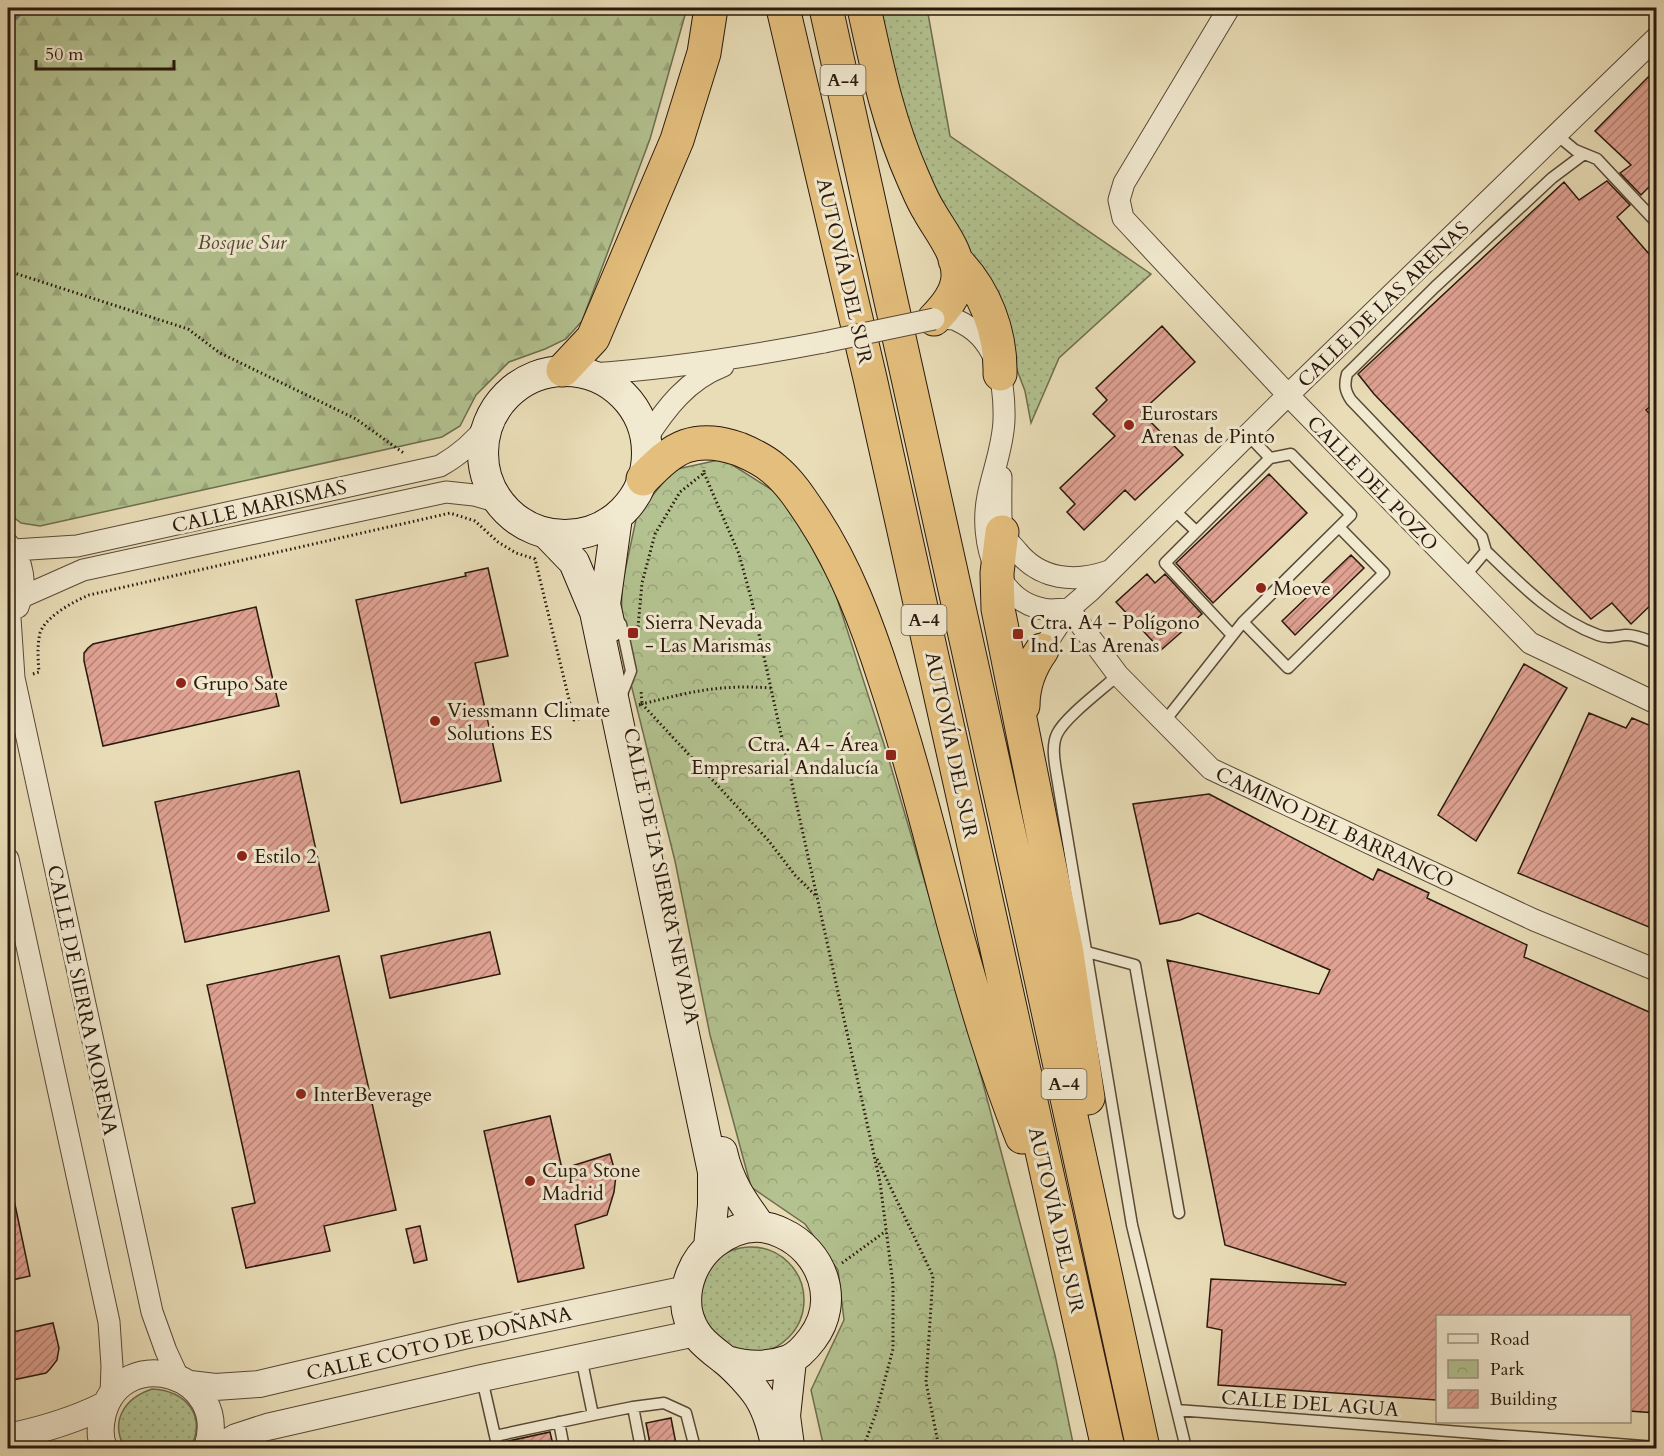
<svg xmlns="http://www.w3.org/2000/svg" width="1664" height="1456" font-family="Cardo,serif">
  <defs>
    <pattern id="grass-dots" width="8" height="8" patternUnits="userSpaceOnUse" patternTransform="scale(1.5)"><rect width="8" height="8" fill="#b3c290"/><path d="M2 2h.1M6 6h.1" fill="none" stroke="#9aa67b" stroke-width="1.8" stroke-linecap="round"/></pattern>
    <pattern id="forest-firs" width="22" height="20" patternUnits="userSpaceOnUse" patternTransform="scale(1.5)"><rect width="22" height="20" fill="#b3c290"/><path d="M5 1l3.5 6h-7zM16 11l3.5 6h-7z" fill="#9aa67b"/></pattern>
    <pattern id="park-crowns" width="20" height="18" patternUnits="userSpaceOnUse" patternTransform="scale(1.5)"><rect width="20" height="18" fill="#b3c290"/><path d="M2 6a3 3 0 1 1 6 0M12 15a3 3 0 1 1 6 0" fill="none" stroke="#9aa67b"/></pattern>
    <pattern id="building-hatch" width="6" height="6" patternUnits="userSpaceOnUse" patternTransform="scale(1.5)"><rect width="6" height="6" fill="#e0a293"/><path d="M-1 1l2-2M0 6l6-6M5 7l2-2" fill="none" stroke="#b68376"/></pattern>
  </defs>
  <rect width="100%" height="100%" fill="#e9ddb7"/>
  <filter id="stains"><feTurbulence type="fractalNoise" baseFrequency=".00333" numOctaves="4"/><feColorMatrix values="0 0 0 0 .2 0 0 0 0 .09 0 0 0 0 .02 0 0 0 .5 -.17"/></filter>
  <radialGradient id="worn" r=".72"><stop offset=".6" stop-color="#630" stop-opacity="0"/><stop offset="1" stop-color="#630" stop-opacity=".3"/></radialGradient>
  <path fill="url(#grass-dots)" stroke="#6e6d4e" stroke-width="1.5" d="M875,8H927L950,136L1151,274L1059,358L1031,423L1025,391L981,275L909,151Z
    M698 1300a53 53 0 1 1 106 0a53 53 0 1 1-106 0Z
    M152,1389C186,1390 208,1417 190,1448H125C109,1421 125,1398 152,1389Z"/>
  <path fill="url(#forest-firs)" stroke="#6e6d4e" stroke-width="1.5" d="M8,8H687L650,139L582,321L566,339L545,349L509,362L476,395L460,426L442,437L40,526L21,523L8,513Z"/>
  <path fill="url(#park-crowns)" stroke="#6e6d4e" stroke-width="1.5" d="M723,459L785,498L834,589L889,760L972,1042L1055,1355L1074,1448H824L811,1390L844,1320L838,1270L805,1224L751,1187L710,1035L675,861L621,644L622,585L637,515L673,470Z"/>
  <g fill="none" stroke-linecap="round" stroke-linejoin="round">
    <path stroke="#6f7874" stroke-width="5" d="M8,25L25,8"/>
  </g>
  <path fill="url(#building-hatch)" stroke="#29180c" stroke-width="1.5" d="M1656,69V180L1641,195L1620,173L1631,165L1595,131Z
    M1607,181L1630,205L1617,217L1656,262V401L1646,410L1656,420V600L1631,624L1612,603L1591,619L1374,394L1358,374L1564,182L1579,200Z
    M1162,326L1195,362L1141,412L1183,455L1135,500L1125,490L1084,530L1067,512L1075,504L1060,488L1115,436L1093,414L1107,400L1096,388Z
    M1269,474L1307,513L1213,603L1176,563Z
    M1351,555L1364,568L1295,635L1282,621Z
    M488,568L508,656L475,663L501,781L401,803L356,600L466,576L465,573Z
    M1147,574L1155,583L1165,574L1202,614L1161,650L1116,602Z
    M256,607L279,706L103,746L84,661V653L88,648L93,644Z
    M1524,664L1567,688L1476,841L1438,815Z
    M1589,713L1626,728L1632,718L1656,728V930L1518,873Z
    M299,771L329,911L185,942L155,802Z
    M1209,794L1373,880L1378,869L1429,893L1427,898L1527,945L1524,957L1656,1015V1413L1629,1411V1317H1437L1436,1400L1218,1385L1222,1330L1207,1327L1211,1279L1345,1285L1346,1283L1225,1245L1167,960L1319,994L1330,970L1198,913L1180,920L1160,924L1133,804Z
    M490,932L500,974L390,998L381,956Z
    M339,956L396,1210L324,1226L330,1251L246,1268L232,1208L255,1203L207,985Z
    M550,1116L562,1169L610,1154L616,1175L614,1192L607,1215L575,1225L584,1268L518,1282L484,1131Z
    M14,1200L30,1276L8,1281V1201Z
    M420,1226L427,1260L414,1263L406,1229Z
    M53,1323L59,1348L57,1360L50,1369L46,1373L8,1381V1333Z
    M671,1418L677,1449H651L646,1423Z
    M550,1432L554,1449H505L504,1442Z"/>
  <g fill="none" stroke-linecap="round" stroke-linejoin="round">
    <g stroke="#594937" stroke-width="13">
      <path id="service" d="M1557,135L1575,150L1597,159L1656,222
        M1248,435L1270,458
        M1173,509L1196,531
        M1486,551L1482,537L1351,400C1345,391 1344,385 1347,374L1435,287L1552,178L1584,154
        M1465,576L1486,551C1519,583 1554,619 1598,635C1608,639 1615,636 1625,635C1635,634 1647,640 1656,643
        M618,621L621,624L631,671L622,694
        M1243,622L1288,668L1384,573L1339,527
        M1118,675C1103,689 1065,717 1057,734C1051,747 1055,764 1057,777L1132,1225L1186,1448
        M1164,722L1243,622L1351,515L1291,454L1270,458L1165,563L1232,635
        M1087,952L1135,965L1179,1213
        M581,1357L593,1415L633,1407L664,1403L686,1413L695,1448
        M482,1379L495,1436L593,1415
        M633,1407L641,1448
        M1177,1410L1656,1447
        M559,1422L564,1448
        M495,1436L498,1448"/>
    </g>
    <g stroke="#594937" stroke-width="23">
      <path id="minor" d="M1229,8L1124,183L1119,200L1123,218L1288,395L1530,643L1656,703
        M934,319C940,319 946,318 952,319C956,319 960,322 964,324C998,342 1005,385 1004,420C1003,447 993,471 988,496C979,541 996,606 1051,610C1056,610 1063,609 1069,609
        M589,374C668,369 746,357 824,342
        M646,439C666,408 687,380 723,366
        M1001,477C1001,487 1000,526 1003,532C1005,539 1012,545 1017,551C1040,580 1075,583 1109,571
        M8,544C24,561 27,585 18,607
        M14,550L77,546L440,466C459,455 474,443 487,425
        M22,597L83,570L446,492L474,495L499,502
        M1069,609L1118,675L1211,769L1534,920L1656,970
        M10,618L14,678L152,1312L166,1351L178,1377
        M1042,650L1069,609L1090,591L1288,395L1656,38
        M8,859L109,1322L112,1366L111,1395"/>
    </g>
    <g stroke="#594937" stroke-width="28">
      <path id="tertiary" d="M190,1384L215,1387L259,1384L463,1336L687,1289
        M8,1437C42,1430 73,1421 105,1405
        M104,1448C99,1437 100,1425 103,1413C123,1342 232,1374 207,1448
        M217,1448L236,1437L267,1427L482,1378L696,1333"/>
    </g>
    <g stroke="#29180c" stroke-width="32">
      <path id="secondary" d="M483 453a82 82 0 1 1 164 0a82 82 0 1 1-164 0Z
        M546,533L574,562L595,612L713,1172V1205L709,1247
        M610,627L605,604L617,517
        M722,1152C729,1183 742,1201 760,1226
        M727,1361C747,1367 768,1368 789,1360C798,1356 806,1347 812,1339C841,1301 822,1251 782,1233C758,1221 735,1227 714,1243C694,1259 683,1285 687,1311C692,1336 707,1346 725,1360C735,1368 752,1386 759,1397C769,1413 773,1431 777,1448
        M789,1446L785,1416L791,1360"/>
    </g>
    <g stroke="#29180c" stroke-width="35">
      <path id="motorway" d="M783,8L870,378L1108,1448
        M826,8L1032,937L1143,1448
        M864,8C877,67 888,122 913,178C918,189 922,200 929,211C940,231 959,252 958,277C957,294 945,308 934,319
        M955,260C985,290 1001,332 1000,374
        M563,370L593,338L677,140L704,53L711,8
        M643,479C655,467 669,452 686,446C704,440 721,443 739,449C751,454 764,460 774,469C791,483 802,501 814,519C846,568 867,624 885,680C912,761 932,843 954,925C974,997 994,1067 1022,1137
        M1002,532L997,573L998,609L1067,953L1088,1098
        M1023,706C1023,685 1029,668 1042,650"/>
    </g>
    <path stroke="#29180c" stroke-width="3" stroke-dasharray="1.5 3" stroke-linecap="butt" d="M8,271L188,329L220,353L356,419L405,454
      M704,473L739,554L751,598L880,1182L893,1284V1349L876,1413L863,1448
      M638,627L642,583L655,534L680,492L704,473V467
      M33,674L39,672C38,659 37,646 40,633C46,616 73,602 89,595L450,513L475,521L498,542L516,553L535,559L574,720L592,716
      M771,688C720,684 690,692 642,704L768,840L795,875L817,897
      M639,705L642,704L641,690
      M877,1159L933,1276L926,1382L939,1448
      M842,1263L886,1231"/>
    <use href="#service" stroke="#f1e9d0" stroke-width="10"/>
    <use href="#minor" stroke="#f1e9d0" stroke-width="21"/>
    <use href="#tertiary" stroke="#f1e9d0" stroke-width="26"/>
    <use href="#secondary" stroke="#f1e9d0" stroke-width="30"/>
    <use href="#motorway" stroke="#e4be7c" stroke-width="33"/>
    <g stroke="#594937" stroke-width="23" stroke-linecap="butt">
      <path id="minor-bridge" d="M824,342L934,319"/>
    </g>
    <use href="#minor-bridge" stroke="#f1e9d0" stroke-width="21"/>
  </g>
  <g fill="#8f2418" stroke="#f1e9d0" stroke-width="2">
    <circle cx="1129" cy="425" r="6"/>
    <circle cx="1261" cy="588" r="6"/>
    <rect x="627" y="627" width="12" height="12" rx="3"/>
    <rect x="1012" y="628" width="12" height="12" rx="3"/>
    <circle cx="181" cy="683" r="6"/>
    <circle cx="435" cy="721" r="6"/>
    <rect x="885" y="749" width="12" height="12" rx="3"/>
    <circle cx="242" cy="856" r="6"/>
    <circle cx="301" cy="1094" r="6"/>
    <circle cx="530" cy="1181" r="6"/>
  </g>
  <g text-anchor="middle" stroke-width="6" stroke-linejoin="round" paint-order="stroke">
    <g fill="#f1e9d0" stroke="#655747" stroke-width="1.5">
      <rect x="820.5" y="65" width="45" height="30" rx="4.5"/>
      <rect x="901.5" y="605" width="45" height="30" rx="4.5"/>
      <rect x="1041.5" y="1069" width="45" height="30" rx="4.5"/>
    </g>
    <g font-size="18" font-weight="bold" fill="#29180c">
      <text x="843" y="86">A-4</text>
      <text x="924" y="626">A-4</text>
      <text x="1064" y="1090">A-4</text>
    </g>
    <g font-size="20" font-style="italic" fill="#524b34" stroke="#f1e9d0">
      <text x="242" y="249">Bosque Sur</text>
    </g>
    <g font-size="20" fill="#29180c" stroke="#f1e9d0">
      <text transform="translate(845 271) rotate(77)" y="7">AUTOVÍA DEL SUR</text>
      <text transform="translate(1383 304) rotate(-44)" y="7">CALLE DE LAS ARENAS</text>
      <text transform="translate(1373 483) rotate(46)" y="7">CALLE DEL POZO</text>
      <text transform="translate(259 506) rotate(-13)" y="7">CALLE MARISMAS</text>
      <text transform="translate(952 745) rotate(78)" y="7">AUTOVÍA DEL SUR</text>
      <text transform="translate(1335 827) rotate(25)" y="7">CAMINO DEL BARRANCO</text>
      <text transform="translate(662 876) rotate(78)" y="7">CALLE DE LA SIERRA NEVADA</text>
      <text transform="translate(83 1000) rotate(78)" y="7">CALLE DE SIERRA MORENA</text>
      <text transform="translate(1057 1220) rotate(77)" y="7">AUTOVÍA DEL SUR</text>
      <text transform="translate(439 1343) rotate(-13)" y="7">CALLE COTO DE DOÑANA</text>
      <text transform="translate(1310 1403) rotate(4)" y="7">CALLE DEL AGUA</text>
    </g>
    <g font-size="20" fill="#29180c" stroke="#f1e9d0" text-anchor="start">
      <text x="1141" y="420">Eurostars<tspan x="1141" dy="23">Arenas de Pinto</tspan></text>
      <text x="1273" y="595">Moeve</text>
      <text x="645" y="629">Sierra Nevada<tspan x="645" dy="23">- Las Marismas</tspan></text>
      <text x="1030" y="629">Ctra. A4 - Polígono<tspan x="1030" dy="23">Ind. Las Arenas</tspan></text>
      <text x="193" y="690">Grupo Sate</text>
      <text x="447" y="717">Viessmann Climate<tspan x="447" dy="23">Solutions ES</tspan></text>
      <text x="879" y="751" text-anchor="end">Ctra. A4 - Área<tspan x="879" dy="23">Empresarial Andalucía</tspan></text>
      <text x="254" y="863">Estilo 2</text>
      <text x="313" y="1101">InterBeverage</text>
      <text x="542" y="1177">Cupa Stone<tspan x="542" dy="23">Madrid</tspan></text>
    </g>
  </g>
  <rect width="1664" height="1456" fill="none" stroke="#e9ddb7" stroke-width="30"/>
  <rect x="9" y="9" width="1646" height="1438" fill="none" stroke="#29180c" stroke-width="3"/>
  <rect x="15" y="15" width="1634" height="1426" fill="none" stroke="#29180c" stroke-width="1.5"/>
  <rect x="1436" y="1315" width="195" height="108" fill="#f1e9d0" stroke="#a19582" stroke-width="1.5"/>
  <rect x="1448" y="1334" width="30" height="9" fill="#f1e9d0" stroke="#a19582" stroke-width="1.5"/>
  <text x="1490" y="1345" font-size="18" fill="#29180c">Road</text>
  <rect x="1448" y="1360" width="30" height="18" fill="url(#park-crowns)" stroke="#a19582" stroke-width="1.5"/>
  <text x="1490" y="1375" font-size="18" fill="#29180c">Park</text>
  <rect x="1448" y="1390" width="30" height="18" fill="url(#building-hatch)" stroke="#a19582" stroke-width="1.5"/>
  <text x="1490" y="1405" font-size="18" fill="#29180c">Building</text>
  <path d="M36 60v9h138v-9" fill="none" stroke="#29180c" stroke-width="3"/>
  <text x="45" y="60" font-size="18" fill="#29180c" stroke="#f1e9d0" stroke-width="4.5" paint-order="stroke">50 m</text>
  <rect width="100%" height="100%" filter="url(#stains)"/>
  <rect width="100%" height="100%" fill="url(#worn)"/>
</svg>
